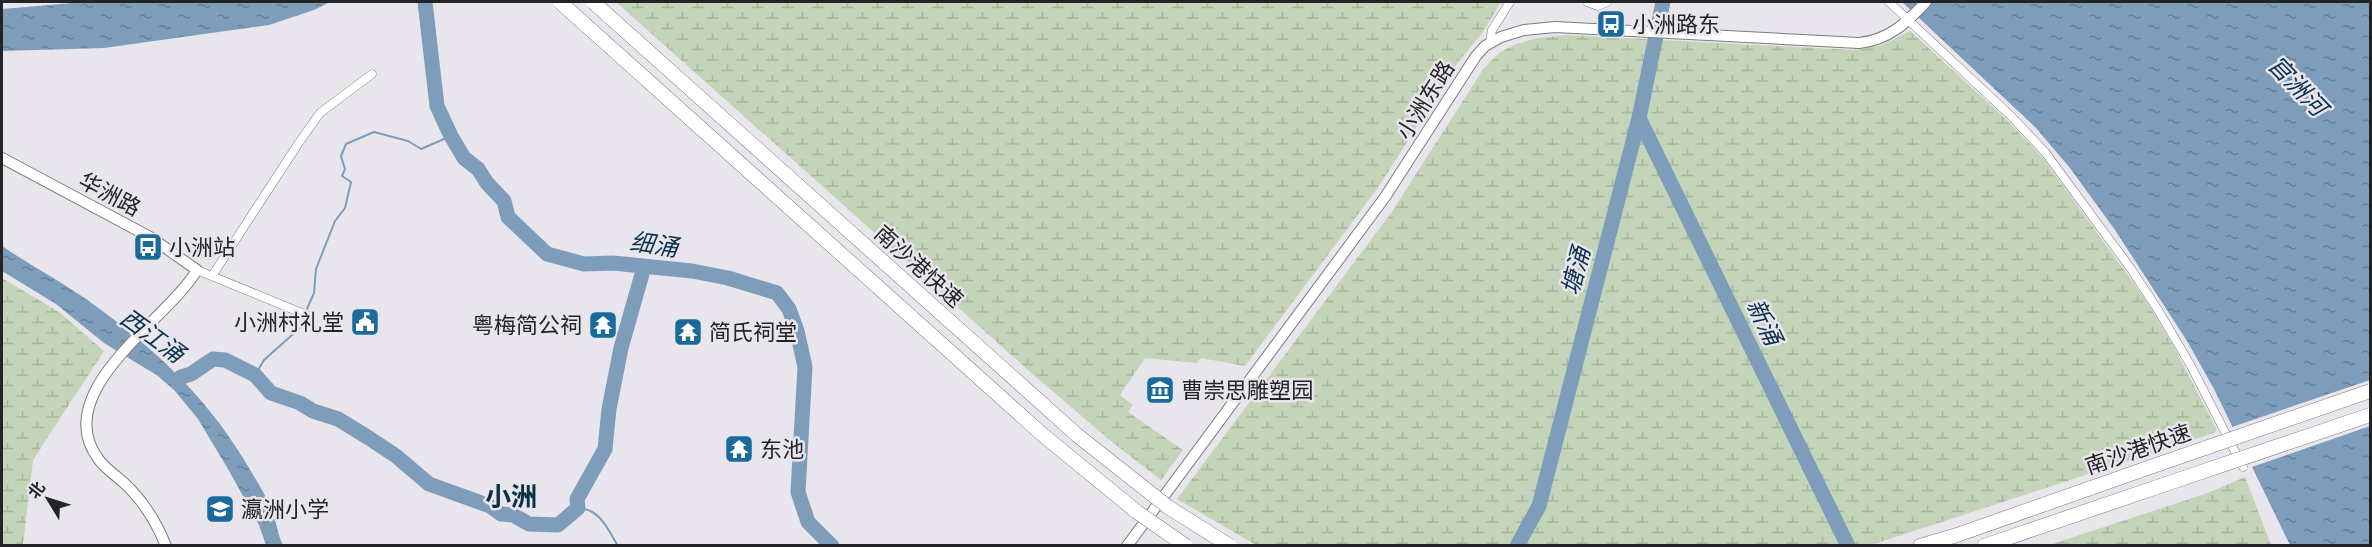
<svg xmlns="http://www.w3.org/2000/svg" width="2372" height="547" font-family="'Sofia Sans Condensed','Noto Sans SC',sans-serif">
  <defs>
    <pattern id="wetland-marsh" width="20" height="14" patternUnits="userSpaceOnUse" patternTransform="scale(1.5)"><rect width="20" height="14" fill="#c3d4b8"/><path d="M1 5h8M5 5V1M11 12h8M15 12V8" fill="none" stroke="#a7b69e"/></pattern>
    <pattern id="water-ripples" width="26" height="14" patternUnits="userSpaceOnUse" patternTransform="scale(1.5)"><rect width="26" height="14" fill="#7e9dba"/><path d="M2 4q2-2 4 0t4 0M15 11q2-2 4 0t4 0" fill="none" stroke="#678097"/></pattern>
  </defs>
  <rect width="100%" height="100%" fill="#e8e6ec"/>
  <path fill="url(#wetland-marsh)" d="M616,2H1501L1483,32L1459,61L1377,189L1245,366L1201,358L1197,363L1145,358L1120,395L1133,405L1128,412L1183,450L1161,480L1112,442L1036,377Z
    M1910,31L2005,118L2042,157L2146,300L2174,347L2217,430L2214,433L1871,545H1256L1177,499L1391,213L1484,68L1499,53L1516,44L1538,38L1567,35L1853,50L1882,45Z
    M2,278L59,312L104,351L33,460L23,545H2Z
    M2245,477L2271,545H2049L2208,493Z"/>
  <path fill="url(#water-ripples)" d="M85,2H330L314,10L269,25L104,48L2,51V9Z
    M1902,2H2370V545H2290L2214,389L2187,341L2115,230L2070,168L2036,128Z
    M2,246C28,264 57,279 83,297C147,342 202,391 243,458C253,475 265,493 272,511C277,522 277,534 283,545H266L259,525L228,469L198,419L175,391L158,376L104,343L56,304L2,271Z"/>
  <path fill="#e8e6ec" d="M2370,380V426L2249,468L2229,428Z"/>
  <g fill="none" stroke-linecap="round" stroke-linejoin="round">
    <path stroke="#7e9dba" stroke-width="2" d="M306,311L314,293L316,269L335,221L345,208L351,182L342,176L345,169L341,156L346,144L374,132L408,141L421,149L451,136
      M255,375L264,360L301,327L304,317
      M578,508C600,509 607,528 618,546"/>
    <path stroke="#7e9dba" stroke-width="15" d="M425,2L437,106L451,136L464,158L478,169L487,183L504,201L508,217L547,254L584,264L613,263L692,271L728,278L777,293L789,309L797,331L805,367L798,492L808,522L832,546
      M1639,118L1848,546
      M181,377L191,374L213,359L225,360L255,375L271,393L300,403L313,411L338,419L369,438L396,456L429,484L490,506L501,514L513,515L529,524L558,525L578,508L577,499L605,449L609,409L621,348L644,267
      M1517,546L1539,506L1639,118L1663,2"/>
    <g stroke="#7e7b80" stroke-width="9">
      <path id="minor" d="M1587,2L1598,6L1607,2
        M1889,2L2011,116L2045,152L2131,269L2158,310L2191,366L2243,467
        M1490,43L1492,30L1510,2
        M197,270L309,316
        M212,276L298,144L320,113L372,74"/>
    </g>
    <g stroke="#7e7b80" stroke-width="12">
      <path id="secondary" d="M2,158L150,237L197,270C168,320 47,392 99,460C106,469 115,475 123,482C143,500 156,521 166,546
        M1127,546L1385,197L1476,56L1485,46L1501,37L1524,30L1555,27L1859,43C1889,40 1906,23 1926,2"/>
    </g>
    <g stroke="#7e7b80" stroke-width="15">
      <path id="motorway" d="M1920,546L1957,535L2159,464
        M1984,546L2166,484"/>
    </g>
    <use href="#minor" stroke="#fff" stroke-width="8"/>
    <use href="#secondary" stroke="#fff" stroke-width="10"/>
    <use href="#motorway" stroke="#fff" stroke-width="14"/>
    <g stroke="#7e7b80" stroke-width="15" stroke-linecap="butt">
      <path id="motorway-bridge" d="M560,2L1043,435L1137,512L1186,546
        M593,2L1077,435L1168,507L1230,546
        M2159,464L2370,391
        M2166,484L2370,415"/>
    </g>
    <use href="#motorway-bridge" stroke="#fff" stroke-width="14"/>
  </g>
  <defs>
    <g id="bus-square" transform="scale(1.5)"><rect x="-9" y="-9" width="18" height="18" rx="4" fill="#1a6a9c" stroke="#e8e6ec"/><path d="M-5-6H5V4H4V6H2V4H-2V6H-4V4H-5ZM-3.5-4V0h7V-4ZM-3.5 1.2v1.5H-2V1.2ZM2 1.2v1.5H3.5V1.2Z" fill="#fff"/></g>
    <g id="civic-square" transform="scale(1.5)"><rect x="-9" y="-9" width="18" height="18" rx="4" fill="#1a6a9c" stroke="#e8e6ec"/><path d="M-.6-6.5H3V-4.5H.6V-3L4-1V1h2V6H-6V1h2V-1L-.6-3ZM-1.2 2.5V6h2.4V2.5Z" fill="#fff"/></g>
    <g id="temple-square" transform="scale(1.5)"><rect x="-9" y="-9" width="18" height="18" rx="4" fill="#1a6a9c" stroke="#e8e6ec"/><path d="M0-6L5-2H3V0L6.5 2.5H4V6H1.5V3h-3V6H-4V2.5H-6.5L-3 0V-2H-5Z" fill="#fff"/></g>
    <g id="museum-square" transform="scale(1.5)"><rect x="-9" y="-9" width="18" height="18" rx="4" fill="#1a6a9c" stroke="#e8e6ec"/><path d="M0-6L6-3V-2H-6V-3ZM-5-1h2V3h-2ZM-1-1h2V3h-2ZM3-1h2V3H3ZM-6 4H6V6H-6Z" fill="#fff"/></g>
    <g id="school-square" transform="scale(1.5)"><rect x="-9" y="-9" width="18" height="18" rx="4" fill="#1a6a9c" stroke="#e8e6ec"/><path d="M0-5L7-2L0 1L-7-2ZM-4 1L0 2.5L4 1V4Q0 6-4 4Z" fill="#fff"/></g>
  </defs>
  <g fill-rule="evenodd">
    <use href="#bus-square" x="1611" y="24"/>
    <use href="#bus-square" x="148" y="247"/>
    <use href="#civic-square" x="365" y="322"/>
    <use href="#temple-square" x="603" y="325"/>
    <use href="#temple-square" x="688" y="332"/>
    <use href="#museum-square" x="1160" y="390"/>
    <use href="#temple-square" x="739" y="449"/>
    <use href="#school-square" x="220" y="509"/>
  </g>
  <g text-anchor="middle" stroke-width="5" stroke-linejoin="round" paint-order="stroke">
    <g font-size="22" fill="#242325" stroke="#e8e6ec" text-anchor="start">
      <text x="1632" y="32">小洲路东</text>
      <text x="169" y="255">小洲站</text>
      <text x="344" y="330" text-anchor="end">小洲村礼堂</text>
      <text x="582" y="333" text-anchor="end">粤梅简公祠</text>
      <text x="709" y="340">简氏祠堂</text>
      <text x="1181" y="398">曹崇思雕塑园</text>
      <text x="760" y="457">东池</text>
      <text x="241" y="517">瀛洲小学</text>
    </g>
    <g font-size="22" fill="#242325" stroke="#e8e6ec">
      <text transform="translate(1425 100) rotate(-58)" y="8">小洲东路</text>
      <text transform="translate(110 194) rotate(28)" y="8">华洲路</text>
      <text transform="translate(919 266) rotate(42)" y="8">南沙港快速</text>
      <text transform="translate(2138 449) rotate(-19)" y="8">南沙港快速</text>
    </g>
    <g font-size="24" font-style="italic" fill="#0a304e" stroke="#e8e6ec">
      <text transform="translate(2297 86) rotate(46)" y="8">官洲河</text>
      <text transform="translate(654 245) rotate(8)" y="8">细涌</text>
      <text transform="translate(1576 271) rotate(-75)" y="8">塘涌</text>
      <text transform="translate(1764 322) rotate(64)" y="8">新涌</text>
      <text transform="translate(152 336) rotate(36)" y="8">西江涌</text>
    </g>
    <g font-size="26" font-weight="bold" fill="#0a2f47" stroke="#e8e6ec">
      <text x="511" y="506">小洲</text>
    </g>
  </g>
  <rect width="2372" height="547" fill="none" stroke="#242325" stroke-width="6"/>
  <g transform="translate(48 499) rotate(308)" stroke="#e8e6ec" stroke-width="4.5" paint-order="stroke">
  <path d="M0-4.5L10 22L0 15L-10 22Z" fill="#242325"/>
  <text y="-9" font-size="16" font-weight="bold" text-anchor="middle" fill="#242325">北</text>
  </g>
</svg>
